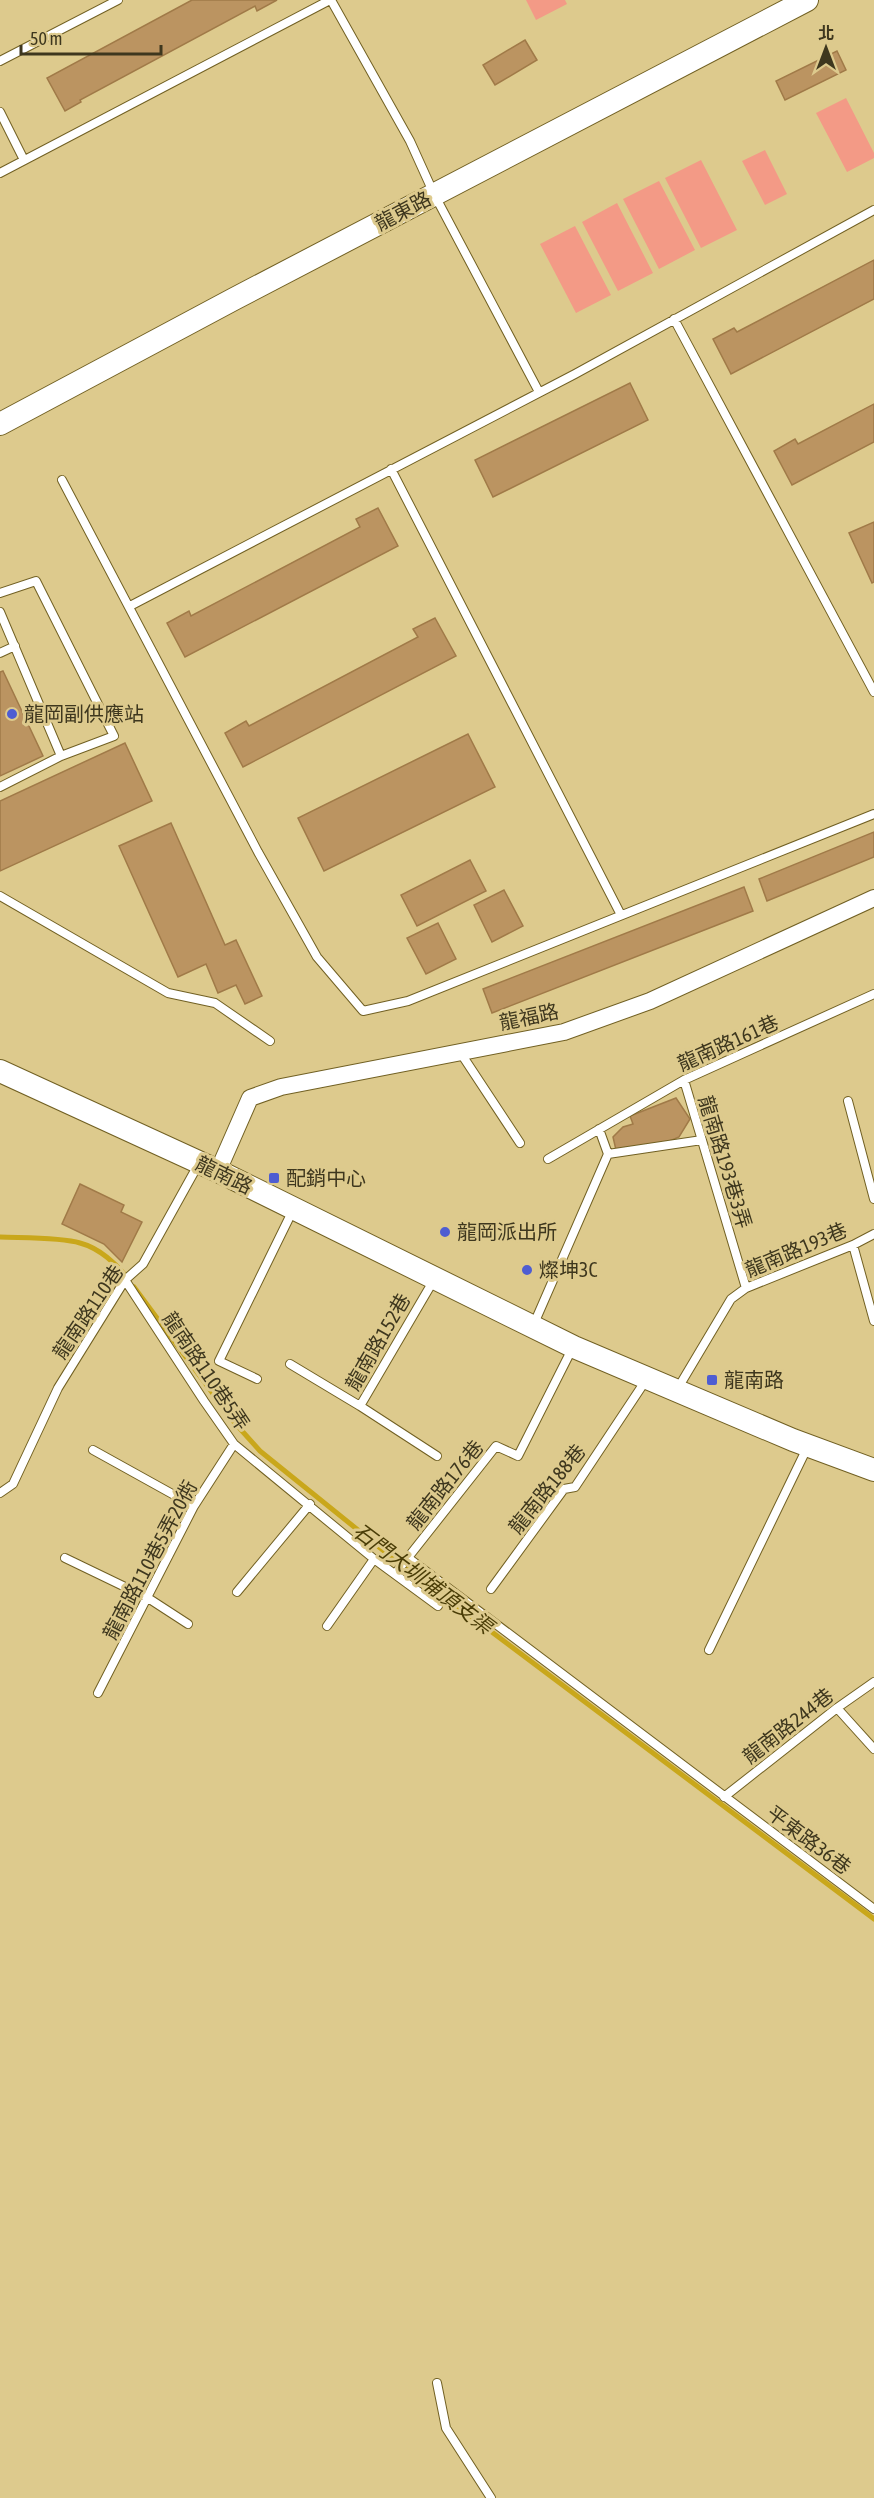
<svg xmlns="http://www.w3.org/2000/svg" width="874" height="2498" font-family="'Asap Condensed','Noto Sans TC',sans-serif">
  <rect width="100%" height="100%" fill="#ddca8d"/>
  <path fill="#f39a86" d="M526,0H565L567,4L536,20Z
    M846,98L874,153V158L847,172L816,113Z
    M765,150L787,194L765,205L742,161Z
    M701,160L737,230L701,248L665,178Z
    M659,181L695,250L659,269L623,199Z
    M617,203L653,273L618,291L582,222Z
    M575,226L611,295L576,313L540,244Z"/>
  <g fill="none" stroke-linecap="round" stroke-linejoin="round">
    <path stroke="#c9a71b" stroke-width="5" d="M0,1237C21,1238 61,1237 80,1243C99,1248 117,1264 128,1279
      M134,1287L234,1422L260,1451L384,1551L874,1919"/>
  </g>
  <path fill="#bb9461" stroke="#a07a48" stroke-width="1.5" d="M192,0H277L257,11L255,6L80,100L81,102L65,111L47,78Z
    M525,40L537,60L495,85L483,65Z
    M837,51L846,70L785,100L776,81Z
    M874,260V299L731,374L713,339L734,328L737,332Z
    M630,383L648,420L493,497L475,460Z
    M874,404V442L792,485L774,451L795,439L798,444Z
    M378,508L398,546L185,657L167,623L189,611L191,616L360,527L356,519Z
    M874,522V582L872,583L849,533Z
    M435,618L456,656L243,767L225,733L246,721L249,726L418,637L413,629Z
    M3,671L43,756L0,776V672Z
    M468,734L495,787L324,871L298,818Z
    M125,743L152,801L0,871V801Z
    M171,823L225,945L236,940L262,996L245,1004L236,985L218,993L206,964L178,977L119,846Z
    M874,832V857L767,901L759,879Z
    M470,860L486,891L417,926L401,895Z
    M744,887L753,911L492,1013L483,989Z
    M504,890L523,926L492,942L474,905Z
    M438,923L456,959L426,974L407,938Z
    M676,1098L690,1119L679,1137L644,1152L616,1150L613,1137L623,1127L633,1124L630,1116Z
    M80,1184L124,1205L121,1212L142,1222L122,1262L104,1244L62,1224Z"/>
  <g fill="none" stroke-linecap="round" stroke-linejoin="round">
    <g stroke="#716023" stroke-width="10">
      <path id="lane" d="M331,0L410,141L434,194L539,392
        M0,61L118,0
        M0,112L24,160
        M0,173L330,0
        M674,319L874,692
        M391,469L621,915
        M62,480L258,852L317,957L363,1011L408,1001L874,814
        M0,593L36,581L114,736L61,756
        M130,606L575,374L874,210
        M0,612L61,756L0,787
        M0,653L15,646
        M0,896L168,993L215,1003L270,1041
        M460,1052L520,1143
        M684,1080L746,1288
        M848,1101L874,1199
        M608,1154L702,1140
        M548,1159L684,1080L874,994
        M853,1245L874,1321
        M435,1278L360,1406L437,1456
        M125,1280L204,1401L234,1444L374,1559L438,1606
        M533,1326L608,1154L599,1129
        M290,1364L360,1406
        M257,1379L219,1361L293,1210
        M678,1388L731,1299L746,1288L853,1245L874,1234
        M93,1450L194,1506
        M0,1493L13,1484L58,1388L125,1280L143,1264L198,1165
        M407,1557L874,1909
        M65,1558L148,1598L188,1624
        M395,1574L496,1446L518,1456L572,1349
        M491,1589L564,1489L575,1487L646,1380
        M237,1592L310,1504
        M327,1626L374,1559
        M709,1650L808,1446
        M98,1693L194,1506L234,1444
        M837,1708L874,1749
        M724,1797L837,1708L874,1682
        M437,2383L446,2428L491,2498"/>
    </g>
    <g stroke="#716023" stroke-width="18">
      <path id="street" d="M218,1171L250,1098L281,1087L564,1032L650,1001L874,898"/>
    </g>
    <g stroke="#716023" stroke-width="24">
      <path id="secondary" d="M0,424L234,299L807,0
        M0,1071L218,1171L574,1347L793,1440L874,1470"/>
    </g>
    <use href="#lane" stroke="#fff" stroke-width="8"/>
    <use href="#street" stroke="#fff" stroke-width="16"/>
    <use href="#secondary" stroke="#fff" stroke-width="22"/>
  </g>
  <g fill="#4e5dd2" stroke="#ddca8d" stroke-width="2">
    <circle cx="12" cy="714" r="6"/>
    <rect x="268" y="1172" width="12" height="12" rx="3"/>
    <circle cx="445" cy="1232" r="6"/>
    <circle cx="527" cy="1270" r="6"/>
    <rect x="706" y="1374" width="12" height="12" rx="3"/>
  </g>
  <g text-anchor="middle" stroke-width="6" stroke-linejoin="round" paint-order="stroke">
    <g font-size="20" fill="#3e371e" stroke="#ddca8d">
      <text transform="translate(403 211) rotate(-28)" y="7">龍東路</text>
      <text transform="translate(529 1017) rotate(-12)" y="7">龍福路</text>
      <text transform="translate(728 1043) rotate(-24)" y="7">龍南路161巷</text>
      <text transform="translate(725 1162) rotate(73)" y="7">龍南路193巷3弄</text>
      <text transform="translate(224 1175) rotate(26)" y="7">龍南路</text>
      <text transform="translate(796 1250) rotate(-23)" y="7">龍南路193巷</text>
      <text transform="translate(88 1312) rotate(-56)" y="7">龍南路110巷</text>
      <text transform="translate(378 1342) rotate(-60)" y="7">龍南路152巷</text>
      <text transform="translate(206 1371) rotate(56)" y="7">龍南路110巷5弄</text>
      <text transform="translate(445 1485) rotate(-51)" y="7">龍南路176巷</text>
      <text transform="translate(547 1489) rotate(-51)" y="7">龍南路188巷</text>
      <text transform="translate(150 1560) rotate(-62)" y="7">龍南路110巷5弄20衖</text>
      <text transform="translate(788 1726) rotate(-38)" y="7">龍南路244巷</text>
      <text transform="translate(809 1840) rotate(37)" y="7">平東路36巷</text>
    </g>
    <g font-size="20" fill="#3e371e" stroke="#ddca8d" text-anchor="start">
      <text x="24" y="721">龍岡副供應站</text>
      <text x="286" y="1185">配銷中心</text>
      <text x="457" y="1239">龍岡派出所</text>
      <text x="539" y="1277">燦坤3C</text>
      <text x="724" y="1387">龍南路</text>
    </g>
    <g font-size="21" font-style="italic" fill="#4a3d07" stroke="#ddca8d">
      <text transform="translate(423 1579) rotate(37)" y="7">石門大圳埔頂支渠</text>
    </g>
  </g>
  <g transform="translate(826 48)" stroke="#ddca8d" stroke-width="4.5" paint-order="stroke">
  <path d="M0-4.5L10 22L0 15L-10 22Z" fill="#3e371e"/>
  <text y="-9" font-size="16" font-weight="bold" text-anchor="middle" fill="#3e371e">北</text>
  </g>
  <path d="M21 45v9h140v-9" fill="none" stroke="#3e371e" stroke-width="3"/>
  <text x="30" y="45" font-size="18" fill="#3e371e" stroke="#ddca8d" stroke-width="4.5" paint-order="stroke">50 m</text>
</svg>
